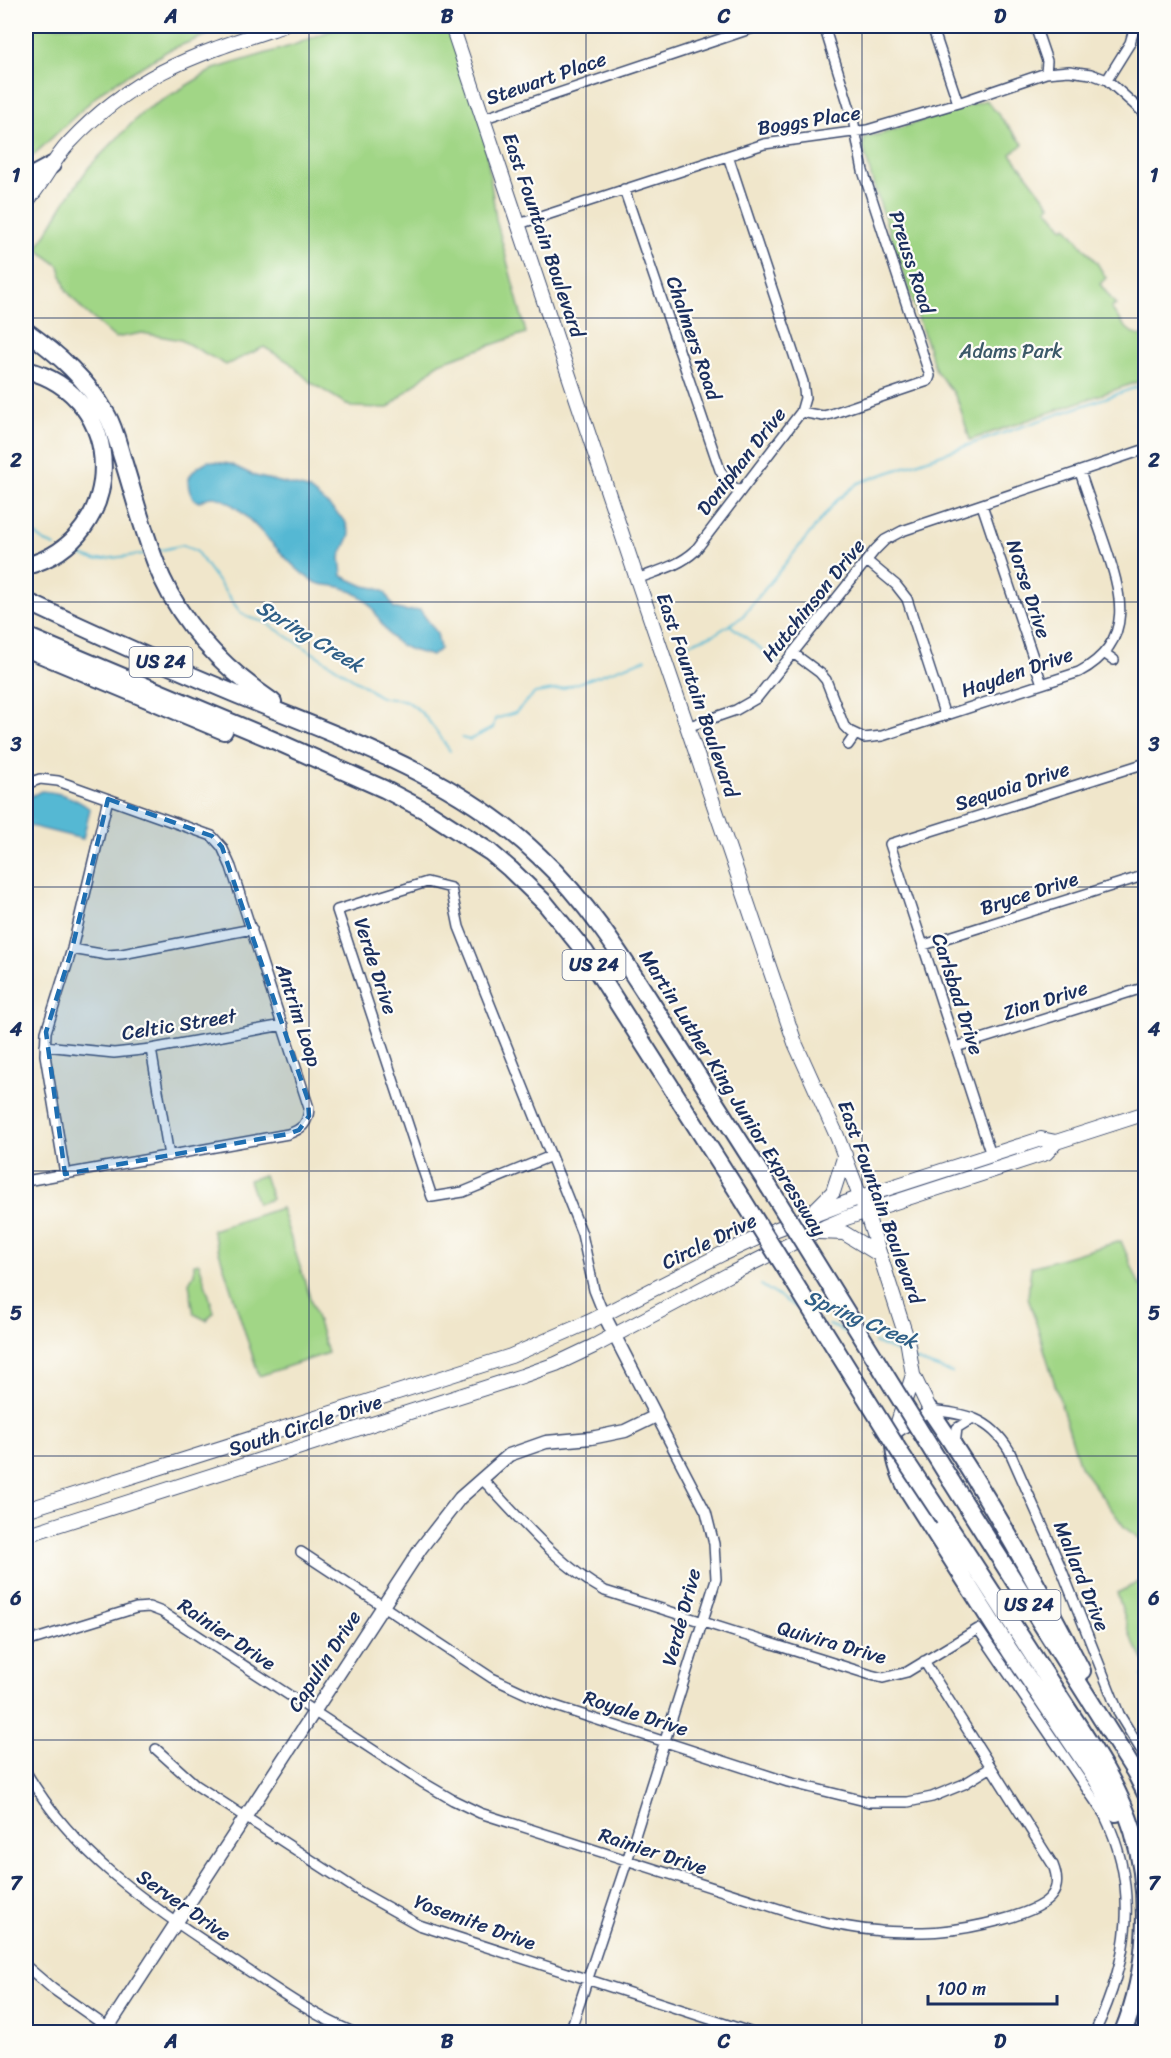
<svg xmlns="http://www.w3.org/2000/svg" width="1171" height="2058" font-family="Sriracha,sans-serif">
  <rect width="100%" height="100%" fill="#fdfcf7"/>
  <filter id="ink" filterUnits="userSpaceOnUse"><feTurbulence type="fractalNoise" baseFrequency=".0167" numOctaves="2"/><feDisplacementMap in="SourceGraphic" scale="12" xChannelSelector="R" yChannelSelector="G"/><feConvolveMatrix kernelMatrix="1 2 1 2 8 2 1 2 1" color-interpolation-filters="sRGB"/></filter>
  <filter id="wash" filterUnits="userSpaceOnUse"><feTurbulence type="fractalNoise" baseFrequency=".008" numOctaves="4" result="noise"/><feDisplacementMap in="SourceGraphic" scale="24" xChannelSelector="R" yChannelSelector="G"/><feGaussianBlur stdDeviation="1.35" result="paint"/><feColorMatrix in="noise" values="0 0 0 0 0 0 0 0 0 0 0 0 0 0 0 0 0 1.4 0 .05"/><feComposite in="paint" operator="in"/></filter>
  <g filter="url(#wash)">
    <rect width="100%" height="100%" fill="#f0e6cb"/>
    <path fill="#a1d686" stroke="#5e8272" stroke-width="1.5" d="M26,26H230L169,50L103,90L26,162Z
      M342,26H452L482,119L496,219L526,333L439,363L388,408L351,407L310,382L289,362L264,347L226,365L181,340L142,333L115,338L82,309L66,290L59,266L37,249L66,200L89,167L144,111L214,69L294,45Z
      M986,100L1023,144L1011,154L1050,205L1047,208L1063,228L1066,226L1097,263L1106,278L1100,284L1116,305L1111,308C1120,320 1129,337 1145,336L1146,379L970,440L959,404L953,392L936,371L873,183L863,145L865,137L881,134Z
      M264,1175L272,1199L257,1204L249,1180Z
      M281,1208L328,1353L259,1376L212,1230Z
      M1121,1241L1140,1286L1145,1283V1542L1125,1528L1080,1466L1028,1297L1031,1267Z
      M199,1263L214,1312L206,1320L194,1314L189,1283L194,1274V1264Z
      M1145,1579V1661L1133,1643L1117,1593Z"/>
    <path fill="#55b8d3" stroke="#387498" stroke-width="1.5" d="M208,461L230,464L255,476L308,489L328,505L345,521L350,535L340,557L342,576L364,586L376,588L385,592L394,608L405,611L420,610L437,633L440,649L432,656C419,652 405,650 394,640C380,627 377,608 361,597C355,593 347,589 340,587C333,585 324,586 317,583C286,570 242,496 212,497C207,497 203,500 199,502C189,498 185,482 192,473C196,467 202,464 208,461Z
      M41,791C59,792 76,798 90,809L83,839L26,825V799Z"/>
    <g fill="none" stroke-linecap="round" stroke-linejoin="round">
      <path stroke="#55b8d3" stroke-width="2" d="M26,527L45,542L55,546
        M69,551L95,560L145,554
        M157,551L183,545L196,551L240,612L250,618L265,622L355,680C364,684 370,691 379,696C387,701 398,697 406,701C425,711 438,734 450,751
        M731,626L779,663
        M683,646L715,634L742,617L836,501L858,483L1146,384
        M462,738L469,740L493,728L495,719L515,713L535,693L561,689L646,659
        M761,1285L805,1313
        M829,1325L852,1334
        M874,1342L905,1355
        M915,1360L952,1373
        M1142,1676L1146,1678"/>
    </g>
  </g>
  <g filter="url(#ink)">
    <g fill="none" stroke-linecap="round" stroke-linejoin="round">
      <g stroke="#3b4a6e" stroke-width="12">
        <path id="street" d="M932,26L958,103
          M1035,26L1047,61L1046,73
          M1107,80L1130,43L1135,26
          M482,119L759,26
          M624,189L720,470L726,481L740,492
          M519,224L764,144L867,130L958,103L1046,73L1069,71L1091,74L1107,80L1146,115
          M801,412L823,416L831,414L922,383L928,381L930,376L863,171L853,119L824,26
          M982,505L1042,684
          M867,561L896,585L907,599L945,716
          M637,579C657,571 679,566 695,551L801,412L805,398L803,382L728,156
          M793,653L820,673L826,680L844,726L849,731L864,738L882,736L1079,672C1137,641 1121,592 1104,542C1096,519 1088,495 1080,472
          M1104,653L1114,660
          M687,727L736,710L757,698L875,550L885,540L902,531L1146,449
          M848,745L855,735
          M26,784L40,779L58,781L212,836L222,847L231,867L309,1108C308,1124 302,1129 288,1134L26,1181
          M924,945L1146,875
          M72,949L107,955L122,954L252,929
          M45,1046L114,1053L151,1049L283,1025
          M956,1047L1146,987
          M151,1049L169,1156
          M991,1155L890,844L1146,763
          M551,1156L463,1192L432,1197L337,910L427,882L451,888L459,927L577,1221L582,1234L594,1290L604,1315
          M65,1174L45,1055L46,1032L72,949L108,799
          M894,1435L930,1410C965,1414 989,1417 1009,1450L1059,1563L1119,1714L1146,1758
          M955,1445L957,1428L973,1418
          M481,1478C520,1518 556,1564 605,1591L871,1675L883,1678L907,1672L978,1629L1104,1814C1140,1888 1129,1960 1095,2032
          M301,1552L492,1678L546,1703L788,1782L869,1802H908L932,1797L964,1784L990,1768
          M26,1642L136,1608L149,1607L162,1612L422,1782L453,1800L480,1813L804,1917C830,1924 855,1929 881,1931C901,1932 921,1933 941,1931C966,1929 1038,1916 1052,1895C1059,1886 1057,1875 1053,1865L924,1661
          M156,1749L196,1785L362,1893L419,1925L750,2032
          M26,1772C78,1861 156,1909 240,1965C276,1989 312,2015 353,2032
          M26,1966L53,1989L114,2032
          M570,2032L627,1861L716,1579L714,1544L706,1512L656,1416"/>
      </g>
      <g stroke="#3b4a6e" stroke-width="15">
        <path id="secondary" d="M105,2032L421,1548L460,1498L509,1455L546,1442L591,1438L625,1431L656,1416L604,1315"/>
      </g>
      <g stroke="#3b4a6e" stroke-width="16">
        <path id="primary" d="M452,26L637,579L795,1043L837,1136L866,1212L907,1339L913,1375L930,1410
          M26,202C42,185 52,161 69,143C134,73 195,55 282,26
          M26,220L27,201
          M813,1212L833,1192L845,1155
          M819,1232L844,1233L880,1255
          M894,1435L913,1375
          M26,1510L511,1356L591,1321L722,1254L777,1229L861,1197L1041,1139L1056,1142
          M26,1535L522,1376L556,1364L594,1346L728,1275L825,1227L846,1218L1046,1153L1056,1142L1146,1113"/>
      </g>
      <g stroke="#3b4a6e" stroke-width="20">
        <path id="highway" d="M26,179L52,165
          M26,331C58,354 87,379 107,415C114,427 118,444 122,457C135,498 145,540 162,578C186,630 226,670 273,702
          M26,370C128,395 129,538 26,566
          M26,601C94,633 163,664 233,693C339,737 455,775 539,856C590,904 626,963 663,1021C698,1076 734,1132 769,1187
          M26,636L278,742L384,789L428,812L490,852L510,869L545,903L585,952L743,1200
          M35,652L224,731
          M930,1410C987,1493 1036,1581 1082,1671
          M894,1441C894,1459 899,1473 907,1489L1010,1651L1097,1780L1116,1813
          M951,1481L1135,1772L1146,1794
          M944,1519C982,1576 1019,1634 1056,1691C1084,1735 1117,1780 1133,1831C1152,1894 1148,1972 1123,2032
          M1143,2032L1146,2024"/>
      </g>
      <use href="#street" stroke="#fff" stroke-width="9"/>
      <use href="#secondary" stroke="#fff" stroke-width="12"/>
      <use href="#primary" stroke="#fff" stroke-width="14"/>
      <use href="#highway" stroke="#fff" stroke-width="16"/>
      <g stroke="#3b4a6e" stroke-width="20" stroke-linecap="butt">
        <path id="highway-bridge" d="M769,1187L951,1481
          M743,1200L899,1451L944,1519"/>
      </g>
      <use href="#highway-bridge" stroke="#fff" stroke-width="16"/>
    </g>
  </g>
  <path fill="#1f6fb2" fill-opacity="0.2" stroke="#1f6fb2" stroke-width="4.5" stroke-dasharray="12 8" stroke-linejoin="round" d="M108,799L212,836L222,847L308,1100L309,1116L299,1130L288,1134L65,1174L46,1032L72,949Z"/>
  <path fill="none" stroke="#1b2f5e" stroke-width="1.5" stroke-opacity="0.55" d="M309,26V2032M586,26V2032M862,26V2032M26,318H1146M26,602H1146M26,887H1146M26,1171H1146M26,1456H1146M26,1740H1146"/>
  <g text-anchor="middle" stroke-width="4.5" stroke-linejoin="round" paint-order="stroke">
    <g fill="#fdfcf7" stroke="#5f6c8c" stroke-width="1.5">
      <rect x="129.5" y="647" width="63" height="30" rx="4.5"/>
      <rect x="562.5" y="950" width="63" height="30" rx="4.5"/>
      <rect x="997.5" y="1590" width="63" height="30" rx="4.5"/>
    </g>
    <g font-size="18" font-weight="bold" fill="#1b2f5e">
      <text x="161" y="668">US 24</text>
      <text x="594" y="971">US 24</text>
      <text x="1029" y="1611">US 24</text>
    </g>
    <g font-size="20" fill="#1b2f5e" stroke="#fdfcf7">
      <text transform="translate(546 78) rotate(-19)" y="7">Stewart Place</text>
      <text transform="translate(809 120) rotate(-9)" y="7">Boggs Place</text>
      <text transform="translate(544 235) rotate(71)" y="7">East Fountain Boulevard</text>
      <text transform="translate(912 262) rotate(72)" y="7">Preuss Road</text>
      <text transform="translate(694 338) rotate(71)" y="7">Chalmers Road</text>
      <text transform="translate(741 461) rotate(-52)" y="7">Doniphan Drive</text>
      <text transform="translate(1029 589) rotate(72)" y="7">Norse Drive</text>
      <text transform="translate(813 600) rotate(-51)" y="7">Hutchinson Drive</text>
      <text transform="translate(1017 672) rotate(-19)" y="7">Hayden Drive</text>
      <text transform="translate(698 695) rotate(71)" y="7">East Fountain Boulevard</text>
      <text transform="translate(1012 786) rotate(-18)" y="7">Sequoia Drive</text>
      <text transform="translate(1029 893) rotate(-18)" y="7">Bryce Drive</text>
      <text transform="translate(376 966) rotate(72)" y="7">Verde Drive</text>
      <text transform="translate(958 994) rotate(72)" y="7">Carlsbad Drive</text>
      <text transform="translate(1045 1000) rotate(-18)" y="7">Zion Drive</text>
      <text transform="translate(299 1015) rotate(72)" y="7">Antrim Loop</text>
      <text transform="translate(179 1024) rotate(-9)" y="7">Celtic Street</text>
      <text transform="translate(733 1093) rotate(58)" y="7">Martin Luther King Junior Expressway</text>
      <text transform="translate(881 1202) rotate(70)" y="7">East Fountain Boulevard</text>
      <text transform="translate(709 1241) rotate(-26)" y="7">Circle Drive</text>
      <text transform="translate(305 1425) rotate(-18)" y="7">South Circle Drive</text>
      <text transform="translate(1082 1576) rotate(68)" y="7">Mallard Drive</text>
      <text transform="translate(681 1617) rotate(-75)" y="7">Verde Drive</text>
      <text transform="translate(227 1634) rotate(34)" y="7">Rainier Drive</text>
      <text transform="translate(832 1642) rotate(16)" y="7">Quivira Drive</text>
      <text transform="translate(324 1661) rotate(-57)" y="7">Capulin Drive</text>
      <text transform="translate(636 1713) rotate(18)" y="7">Royale Drive</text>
      <text transform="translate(653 1851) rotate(18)" y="7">Rainier Drive</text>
      <text transform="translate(184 1905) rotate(35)" y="7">Server Drive</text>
      <text transform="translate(475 1922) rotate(20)" y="7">Yosemite Drive</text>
    </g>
    <g font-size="20" fill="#3c5968" stroke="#fdfcf7">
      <text x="1011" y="358">Adams Park</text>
    </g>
    <g font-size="21" font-style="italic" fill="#2f5f87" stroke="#fdfcf7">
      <text transform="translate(310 636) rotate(31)" y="7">Spring Creek</text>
      <text transform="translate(861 1319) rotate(23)" y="7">Spring Creek</text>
    </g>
  </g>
  <rect width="1171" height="2058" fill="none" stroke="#fdfcf7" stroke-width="66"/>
  <path d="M928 1995v9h129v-9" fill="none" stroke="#1b2f5e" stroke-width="3"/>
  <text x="937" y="1995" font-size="18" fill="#1b2f5e" stroke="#fdfcf7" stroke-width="4.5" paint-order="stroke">100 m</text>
  <rect x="33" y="33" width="1105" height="1992" fill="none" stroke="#1b2f5e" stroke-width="2"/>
  <g font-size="20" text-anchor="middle" font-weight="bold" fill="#1b2f5e">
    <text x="171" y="23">A</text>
    <text x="447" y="23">B</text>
    <text x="724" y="23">C</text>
    <text x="1000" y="23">D</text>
    <text x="16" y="182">1</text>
    <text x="1154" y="182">1</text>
    <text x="16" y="467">2</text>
    <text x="1154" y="467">2</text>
    <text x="16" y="751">3</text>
    <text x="1154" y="751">3</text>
    <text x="16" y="1036">4</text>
    <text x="1154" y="1036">4</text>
    <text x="16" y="1320">5</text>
    <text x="1154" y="1320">5</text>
    <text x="16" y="1605">6</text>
    <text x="1154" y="1605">6</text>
    <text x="16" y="1890">7</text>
    <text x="1154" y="1890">7</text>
    <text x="171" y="2048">A</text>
    <text x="447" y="2048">B</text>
    <text x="724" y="2048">C</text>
    <text x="1000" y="2048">D</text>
  </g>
</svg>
